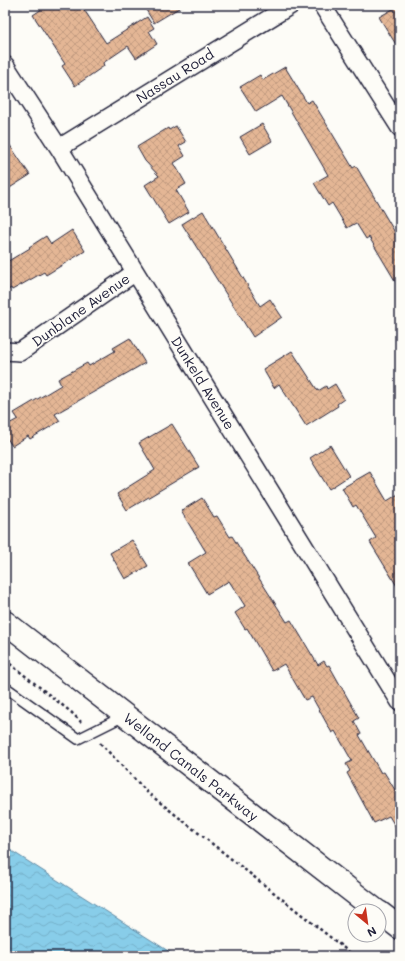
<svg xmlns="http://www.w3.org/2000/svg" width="405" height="961" font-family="Mali,sans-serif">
  <defs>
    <pattern id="water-waves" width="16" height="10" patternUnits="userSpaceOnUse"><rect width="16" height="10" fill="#88cde9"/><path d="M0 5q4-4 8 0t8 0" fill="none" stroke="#75b0c9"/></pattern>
    <pattern id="building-cross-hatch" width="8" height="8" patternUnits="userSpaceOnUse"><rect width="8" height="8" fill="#e4b695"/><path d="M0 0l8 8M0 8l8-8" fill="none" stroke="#c39c81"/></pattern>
  </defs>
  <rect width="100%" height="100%" fill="#fdfcf7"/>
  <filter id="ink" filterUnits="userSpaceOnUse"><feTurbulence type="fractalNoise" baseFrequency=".025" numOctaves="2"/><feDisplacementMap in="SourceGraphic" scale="8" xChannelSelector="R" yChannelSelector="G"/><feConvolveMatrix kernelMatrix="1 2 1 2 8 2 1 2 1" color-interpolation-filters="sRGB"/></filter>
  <g filter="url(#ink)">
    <path fill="url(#water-waves)" stroke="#5f89a3" d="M5,847L7,848L176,956H5Z"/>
    <path fill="url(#building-cross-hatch)" stroke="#22223b" d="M48,5H81L106,43L147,17L154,28L149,31L157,44L136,58L128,46L103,63L104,66L75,86L62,66L65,64L33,15Z
      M143,5H184L154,23Z
      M400,5V51L379,17Z
      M285,67L307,103L312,100L353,168L356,166L400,241V289L369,237L366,239L356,223L347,228L332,203L328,206L314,183L328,175L282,96L256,112L240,87L260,75L263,80Z
      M262,124L272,141L250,154L240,137Z
      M176,126L186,142L179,146L185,156L174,163L186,184L176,190L189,212L169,224L145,185L159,176L145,161L137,147L168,128L169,130Z
      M5,138L30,175L5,191Z
      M203,211L260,306L270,299L282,317L253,337L182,224Z
      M72,230L85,251L46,275L44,272L12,290L11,288L5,292V263L30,248L29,247L46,236L51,244Z
      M130,338L145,363L55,414L60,421L30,439L28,436L12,446L5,435V426L18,419L14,413L61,385L58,379L87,363L89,366L115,351L113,348Z
      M292,351L318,391L326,386L327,389L335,384L344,399L337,404L338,406L306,426L279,384L274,388L263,369Z
      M172,424L199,467L127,510L117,494L155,470L139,443Z
      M330,445L349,476L329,489L310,458Z
      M370,472L387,501L400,493V591L370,542L376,538L356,505L353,507L342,488Z
      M202,498L214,517L217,516L230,537L232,536L287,622L291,620L318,665L324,661L327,666L329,665L338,681L359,718L354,721L361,734L359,735L381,773L384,772L400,798V834L389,816L374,823L347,773L350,771L346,764L352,761L335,731L332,733L312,697L305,700L284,664L272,671L247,628L245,629L235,613L245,606L229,581L207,594L188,563L206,552L181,511Z
      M132,540L148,566L125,579L110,553Z"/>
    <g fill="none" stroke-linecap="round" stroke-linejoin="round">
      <g stroke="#22223b" stroke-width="12">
        <path id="service" d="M5,687L78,739L124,716"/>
      </g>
      <g stroke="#22223b" stroke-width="20">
        <path id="minor" d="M322,5L400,128
          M5,65L59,148L400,702
          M59,148L291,5
          M5,351L20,352L134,273"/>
      </g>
      <g stroke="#22223b" stroke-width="25">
        <path id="secondary" d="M5,622L377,911
          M379,912L400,928"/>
      </g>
      <path stroke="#22223b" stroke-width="2.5" stroke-dasharray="3 3" stroke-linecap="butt" d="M5,660L71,712L81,722
        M100,743L148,793L354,956"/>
      <use href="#service" stroke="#fdfcf7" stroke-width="9"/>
      <use href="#minor" stroke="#fdfcf7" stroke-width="17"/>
      <use href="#secondary" stroke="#fdfcf7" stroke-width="22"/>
    </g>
  </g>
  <g text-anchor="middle" stroke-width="3.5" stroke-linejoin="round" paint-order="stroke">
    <g font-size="14" fill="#22223b" stroke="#fdfcf7">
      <text transform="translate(175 76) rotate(-32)" y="5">Nassau Road</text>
      <text transform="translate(81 310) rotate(-35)" y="5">Dunblane Avenue</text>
      <text transform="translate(203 383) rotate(58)" y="5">Dunkeld Avenue</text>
      <text transform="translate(191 767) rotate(38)" y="5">Welland Canals Parkway</text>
    </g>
  </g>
  <rect width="405" height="961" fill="none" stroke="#fdfcf7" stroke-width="20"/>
  <rect x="10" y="10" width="385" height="941" fill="none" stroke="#22223b" stroke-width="1.5" filter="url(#ink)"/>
  <g transform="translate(367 923) rotate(151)"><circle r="19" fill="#fdfcf7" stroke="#a5a5ac"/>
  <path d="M0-3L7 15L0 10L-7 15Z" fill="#c8321e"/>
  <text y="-6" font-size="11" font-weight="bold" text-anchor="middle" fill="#22223b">N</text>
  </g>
</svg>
